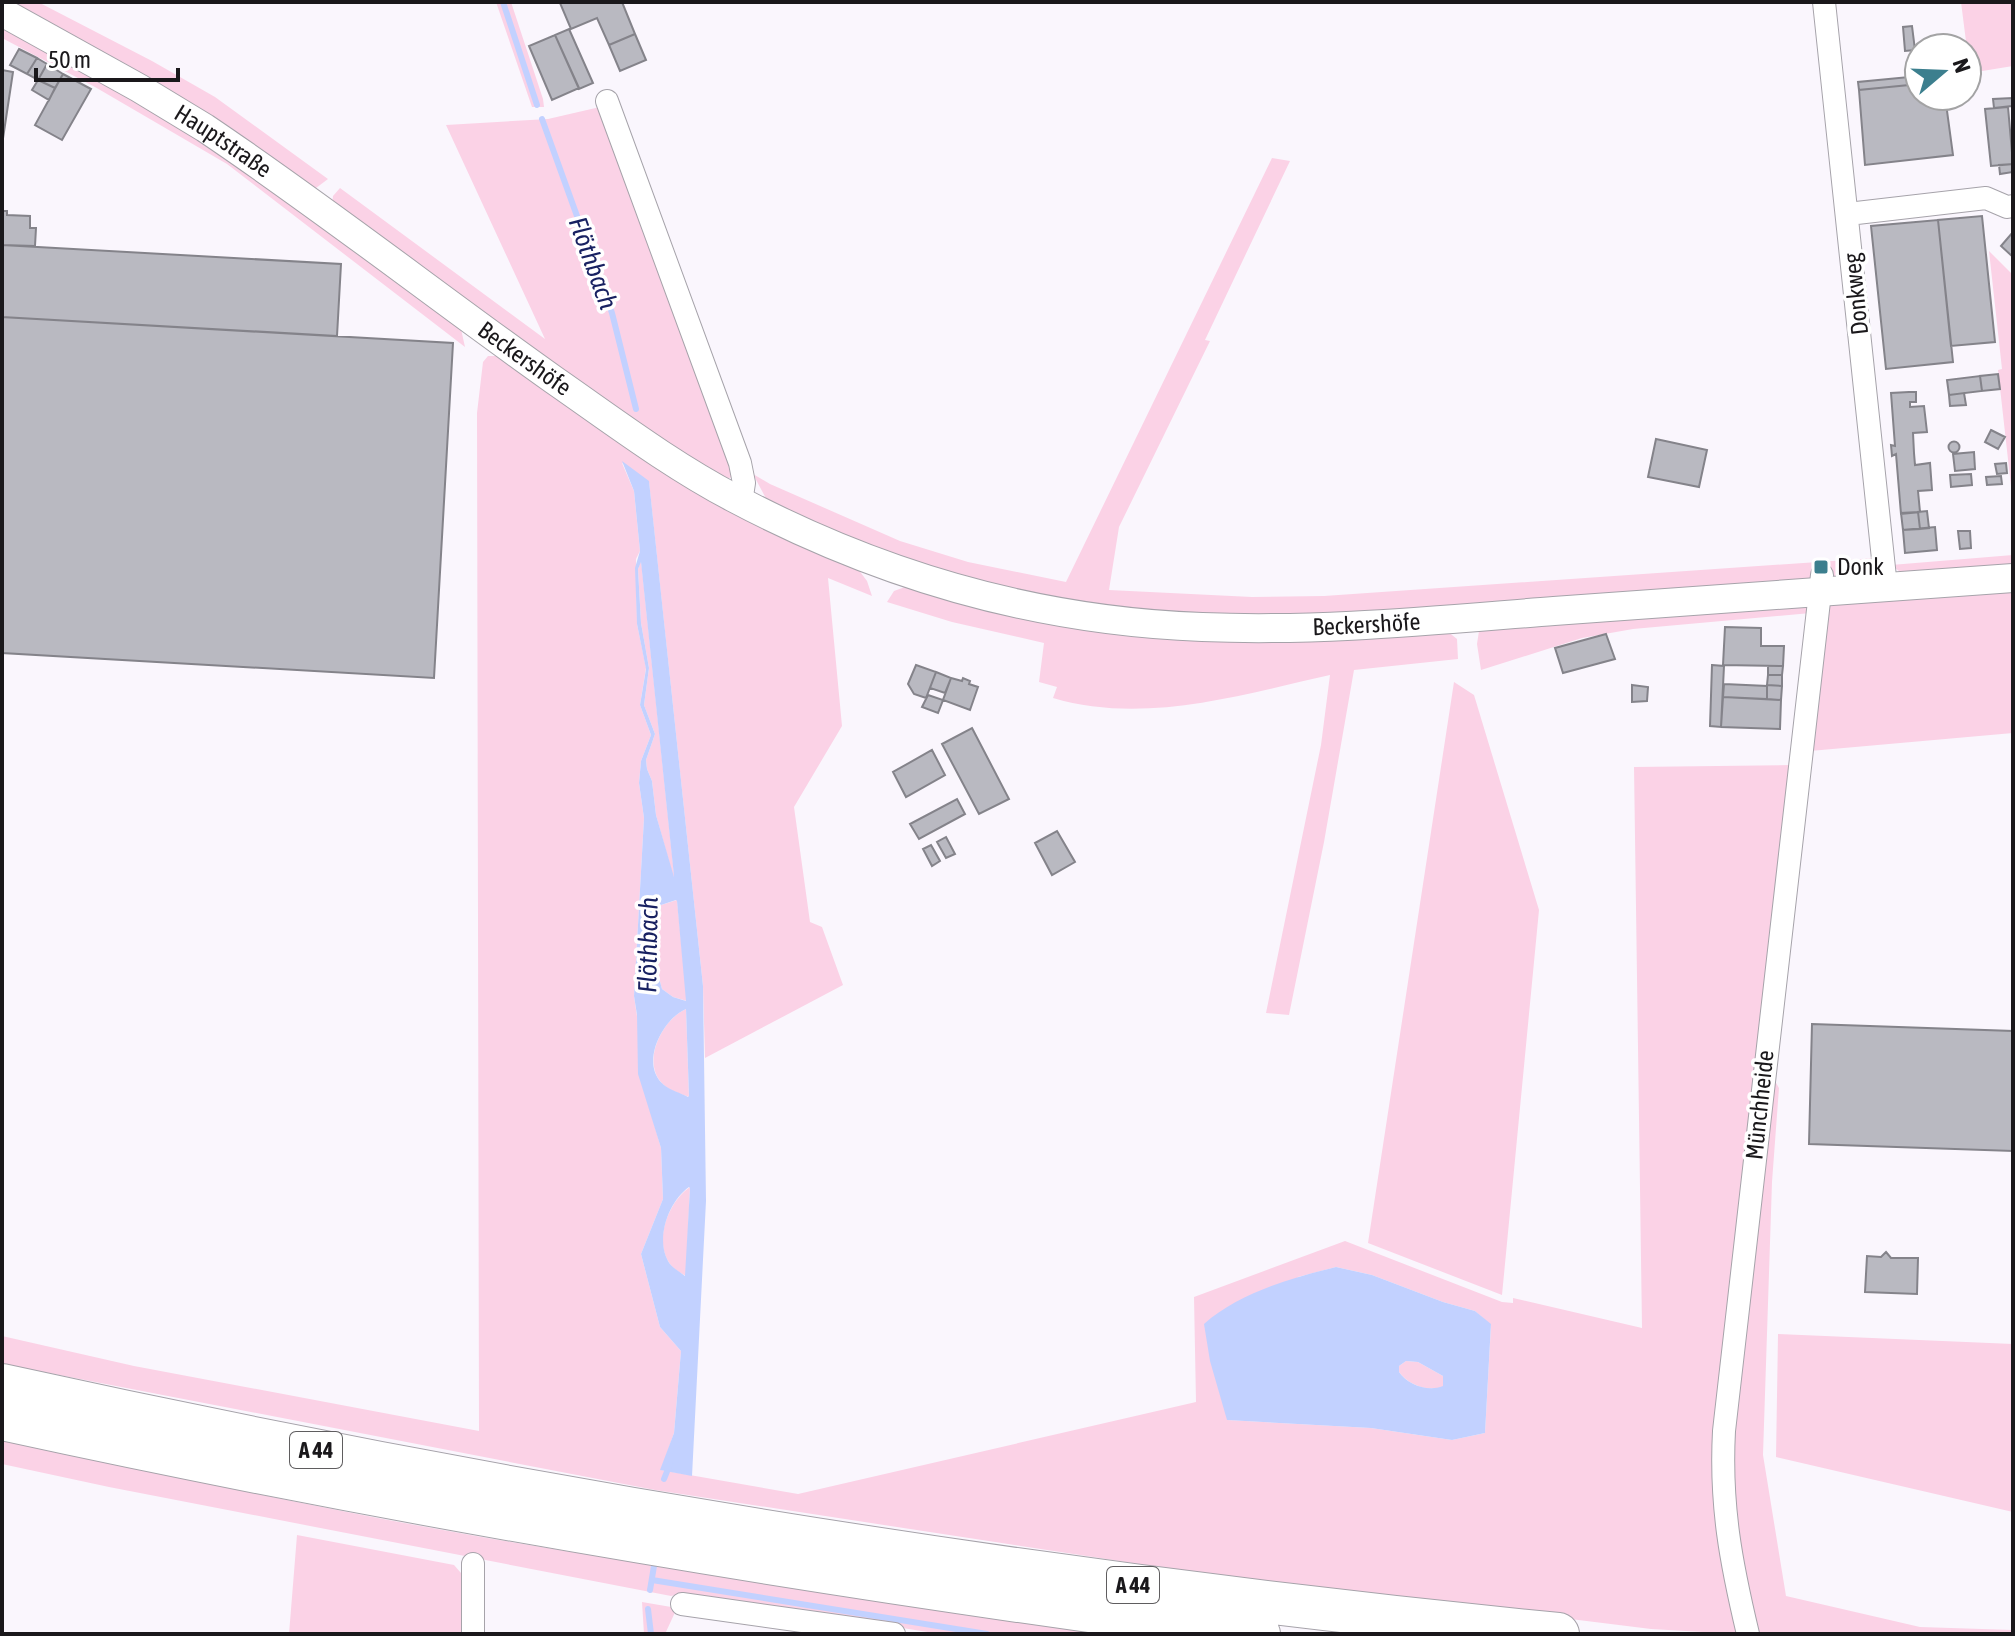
<svg xmlns="http://www.w3.org/2000/svg" width="2015" height="1636" font-family="'Asap Condensed',sans-serif">
  <rect width="100%" height="100%" fill="#faf6fd"/>
  <path fill="#fbd2e6" fill-rule="evenodd" d="M2,2H38L152,61L215,97L328,179L312,191Z
    M496,2H511L543,99L544,107H532Z
    M1961,2H2013V66L1970,73Z
    M2,26L56,55L246,168L461,329L465,347L227,164L95,87L2,38Z
    M600,107L733,463V477L725,479L656,441L332,206L333,196L340,188L545,339L446,125L548,119Z
    M1272,158L1290,161L1205,340L1210,341L1119,527L1109,590L1252,597L1324,596L1876,558L1872,574L1464,605L1245,618L1058,603L911,568L769,504L753,474L770,484L900,541L968,562L1066,582Z
    M1989,251L2013,275V504L1998,370L2002,369Z
    M488,356H498L858,569L867,581L872,596L828,578L842,726L794,807L810,922L822,927L843,985L705,1058L703,986L649,482L622,463L634,491L640,551L636,559L637,624L646,668L640,705L651,735L641,761L639,783L644,818L634,996L652,1117L661,1148L663,1199L641,1254L660,1327L681,1351L674,1433L661,1470L798,1494L1196,1402L1194,1297L1345,1241L1502,1302L1513,1303V1298L1642,1328L1634,767L1792,765L1712,1435L1716,1507L1732,1492L1729,1431L1771,1074L1779,1088L1772,1182L1763,1455L1786,1596L1920,1627L2013,1630V1634H1738L1651,1629L1198,1573L655,1490L2,1364V1336L134,1366L479,1431L477,413L483,362ZM1336,1267L1372,1275L1443,1302L1475,1311L1491,1325L1485,1433L1452,1440L1371,1428L1227,1420L1298,1277Z
    M2013,555V566L1903,574L1891,565Z
    M641,560L675,883L656,815L652,781L647,769L646,760L655,734L644,705L649,668L641,623L638,569Z
    M905,587L984,608L1447,631L1457,639L1458,659L1354,670L1324,842L1289,1015L1266,1013L1321,745L1330,675C1240,695 1144,725 1053,698L1057,687L1039,682L1044,643L952,622L887,602L894,591Z
    M2013,587V733L1810,751L1828,605Z
    M1805,606L1811,613L1633,629L1582,638L1481,670L1477,644L1479,631L1494,624Z
    M1454,682L1474,695L1539,910L1502,1295L1368,1243Z
    M677,900L687,1001L673,997L662,989C654,958 646,935 661,905Z
    M686,1009L689,1097C681,1094 671,1091 665,1086C639,1065 662,1019 686,1009Z
    M690,1187L686,1276C681,1273 673,1269 670,1264C653,1240 669,1201 690,1187Z
    M1778,1334L2013,1344V1512L1776,1457Z
    M1406,1361L1418,1362L1443,1376V1387C1428,1392 1408,1385 1399,1372V1366Z
    M2,1438C159,1474 317,1508 476,1536C695,1574 915,1603 1135,1634H940L683,1593L671,1596L109,1487L2,1464Z
    M297,1535L454,1565L468,1581V1634H289Z
    M642,1602L677,1608L665,1634H644Z"/>
  <path fill="#c2d1ff" fill-rule="evenodd" d="M622,461L649,481L703,986L706,1201L692,1476L660,1470L674,1433L681,1351L660,1327L641,1254L663,1199L661,1148L638,1074L637,1015L634,996L644,818L639,783L641,761L651,735L640,705L646,669L637,624L635,568L640,551L634,491ZM641,562L674,876V877L656,815L652,781L647,769L646,760L655,734L644,705L649,668L641,623L638,569ZM676,900L677,901L686,1001L673,997L662,989C654,958 646,935 661,905ZM686,1009L689,1096L688,1097C681,1093 670,1090 664,1085C639,1065 662,1019 686,1009ZM689,1187L690,1188L685,1276C680,1272 673,1268 670,1264C654,1241 668,1202 689,1187Z
    M1336,1267L1372,1275L1443,1302L1475,1311L1491,1324L1485,1433L1452,1440L1371,1428L1227,1420L1210,1361L1204,1324C1239,1293 1291,1278 1336,1267ZM1406,1361L1418,1362L1443,1376V1386C1428,1392 1408,1385 1399,1372V1366Z"/>
  <g fill="none" stroke-linecap="round" stroke-linejoin="round">
    <path stroke="#c2d1ff" stroke-width="6" d="M503,2L537,105
      M542,119L612,313L636,409
      M664,1479L670,1464
      M652,1580L987,1634
      M650,1590L654,1566
      M648,1609L651,1634"/>
  </g>
  <path fill="#b9b9c1" stroke="#84838a" stroke-width="2" d="M562,2H622L635,34L609,45L597,18L571,29L560,3Z
    M1912,26L1915,50L1905,51L1903,27Z
    M569,29L593,83L579,89L555,35Z
    M635,34L646,60L620,71L609,45Z
    M555,35L579,88L552,100L529,46Z
    M19,49L37,58L27,74L10,65Z
    M37,58L47,64L38,80L27,74Z
    M47,64L63,74L55,88L38,80Z
    M2,70L13,72L2,145Z
    M63,74L91,89L62,140L35,125Z
    M1919,76V84L1859,90L1858,82Z
    M38,80L55,88L49,100L32,90Z
    M1919,84V96H1945L1953,155L1865,165L1859,90Z
    M2012,98V106L1994,108L1993,99Z
    M2008,107L2013,164L1991,166L1985,109Z
    M2013,164V172L2000,174L1999,165Z
    M2,211H7V215L30,216V228H36L35,246L2,245Z
    M1982,216L1995,342L1951,346L1938,220Z
    M1938,220L1953,362L1886,369L1871,226Z
    M2013,232V257L2001,246Z
    M2,245L341,264L337,336L2,317Z
    M2,317L453,343L434,678L2,653Z
    M1998,374L2000,389L1982,391L1980,376Z
    M1980,376L1982,391L1949,395L1947,380Z
    M1909,392H1916V402H1910V407L1924,406L1927,432L1913,433L1914,453L1915,465L1930,463L1932,490L1918,491L1920,512L1901,514L1896,454L1892,456L1891,445L1895,446L1891,393Z
    M1964,393L1966,405L1950,406L1949,395Z
    M1991,430L2005,437L1998,449L1985,442Z
    M1656,439L1707,450L1699,487L1648,477Z
    M1948.5 447a5.5 5.5 0 1 1 11 0a5.5 5.5 0 1 1-11 0Z
    M1974,452L1975,469L1955,471L1953,454Z
    M2006,463L2007,473L1997,474L1995,464Z
    M1971,474L1972,485L1951,487L1950,475Z
    M2001,476L2002,484L1987,485L1986,477Z
    M1927,511L1929,528L1920,529L1918,512Z
    M1918,512L1920,529L1903,530L1901,513Z
    M1935,527L1937,550L1905,553L1903,530Z
    M1958,531H1970L1971,548L1960,549Z
    M1725,627L1761,628V646H1784L1783,666L1723,665Z
    M1606,634L1615,659L1563,673L1555,648Z
    M916,665L936,672L926,698L914,694L908,684Z
    M1712,665L1724,666L1721,727L1710,726Z
    M1768,666H1783L1782,675H1768Z
    M936,672L951,678L945,693L930,688Z
    M1768,675H1782V686L1767,685Z
    M951,678L962,681L963,678L970,681L969,684L978,687L970,710L943,700Z
    M1724,684L1767,686V699L1723,697Z
    M1632,685L1648,687L1647,701L1632,702Z
    M1767,685L1782,686L1781,700L1767,699Z
    M928,695L943,700L938,713L922,707Z
    M1723,697L1781,700L1780,729L1721,727Z
    M972,728L1009,799L979,814L942,744Z
    M932,750L945,775L906,797L893,772Z
    M957,799L965,814L919,839L910,824Z
    M1057,831L1075,862L1052,875L1035,843Z
    M946,837L955,854L946,858L937,842Z
    M931,845L940,861L932,866L923,849Z
    M1812,1024L2013,1031V1151L1809,1144Z
    M1886,1252L1891,1258H1918L1917,1294L1865,1292L1867,1256L1881,1257Z"/>
  <g fill="none" stroke-linecap="round" stroke-linejoin="round">
    <g stroke="#a6a3aa" stroke-width="24">
      <path id="minor" d="M1824,2L1886,587
        M607,101L740,463L744,483L741,502
        M1848,214L1986,198L2007,207L2013,206
        M473,1564V1634
        M682,1604L894,1634
        M1748,1634C1731,1563 1720,1505 1724,1431L1822,575"/>
    </g>
    <g stroke="#a6a3aa" stroke-width="30">
      <g id="tertiary">
        <path id="s1" d="M2,12L139,88L205,128C324,208 437,297 554,380C613,421 671,465 734,498C881,576 1036,621 1202,627C1319,632 1437,620 1554,611C1707,600 1860,589 2013,578"/>
      </g>
    </g>
    <g stroke="#a6a3aa" stroke-width="44">
      <path id="motorway" d="M2,1385C515,1498 1035,1583 1558,1634
        M2,1419C418,1510 837,1579 1259,1634"/>
    </g>
    <use href="#minor" stroke="#fff" stroke-width="22"/>
    <use href="#tertiary" stroke="#fff" stroke-width="28"/>
    <use href="#motorway" stroke="#fff" stroke-width="42"/>
  </g>
  <rect fill="#3c7f8e" stroke="#fff" stroke-width="3" x="1813" y="559" width="16" height="16" rx="4"/>
  <g text-anchor="middle" stroke-width="7" stroke-linejoin="round" paint-order="stroke">
    <g fill="#fff" stroke="#5f5d5f" stroke-width="2">
      <rect x="290" y="1432" width="52" height="36" rx="6"/>
      <rect x="1107" y="1567" width="52" height="36" rx="6"/>
    </g>
    <g font-size="22" font-weight="bold" fill="#1a181b">
      <text x="316" y="1458">A 44</text>
      <text x="1133" y="1593">A 44</text>
    </g>
    <g font-size="24" fill="#1a181b" stroke="#fff">
      <text dy="8" stroke="none"><textPath href="#s1" startOffset="256">Hauptstraße</textPath></text>
      <text transform="translate(1856 294) rotate(-96)" y="8">Donkweg</text>
      <text dy="8" stroke="none"><textPath href="#s1" startOffset="628">Beckershöfe</textPath></text>
      <text dy="8" stroke="none"><textPath href="#s1" startOffset="1534">Beckershöfe</textPath></text>
      <text transform="translate(1760 1105) rotate(-84)" y="8">Münchheide</text>
    </g>
    <g font-size="24" fill="#1a181b" stroke="#fff" text-anchor="start">
      <text x="1837" y="575">Donk</text>
    </g>
    <g font-size="26" font-style="italic" fill="#182161" stroke="#fff">
      <text transform="translate(593 263) rotate(70)" y="9">Flöthbach</text>
      <text transform="translate(648 945) rotate(-89)" y="9">Flöthbach</text>
    </g>
  </g>
  <rect width="2015" height="1636" fill="none" stroke="#1a181b" stroke-width="8"/>
  <g transform="translate(1943 72) rotate(71)"><circle r="38" fill="#ffffff" stroke="#a3a3a4" stroke-width="2"/>
  <path d="M0-6L14 30L0 20L-14 30Z" fill="#3c7f8e"/>
  <text y="-12" font-size="22" font-weight="bold" text-anchor="middle" fill="#1a181b">N</text>
  </g>
  <path d="M36 68v12h142v-12" fill="none" stroke="#1a181b" stroke-width="4"/>
  <text x="48" y="68" font-size="24" fill="#1a181b" stroke="#ffffff" stroke-width="6" paint-order="stroke">50 m</text>
</svg>
